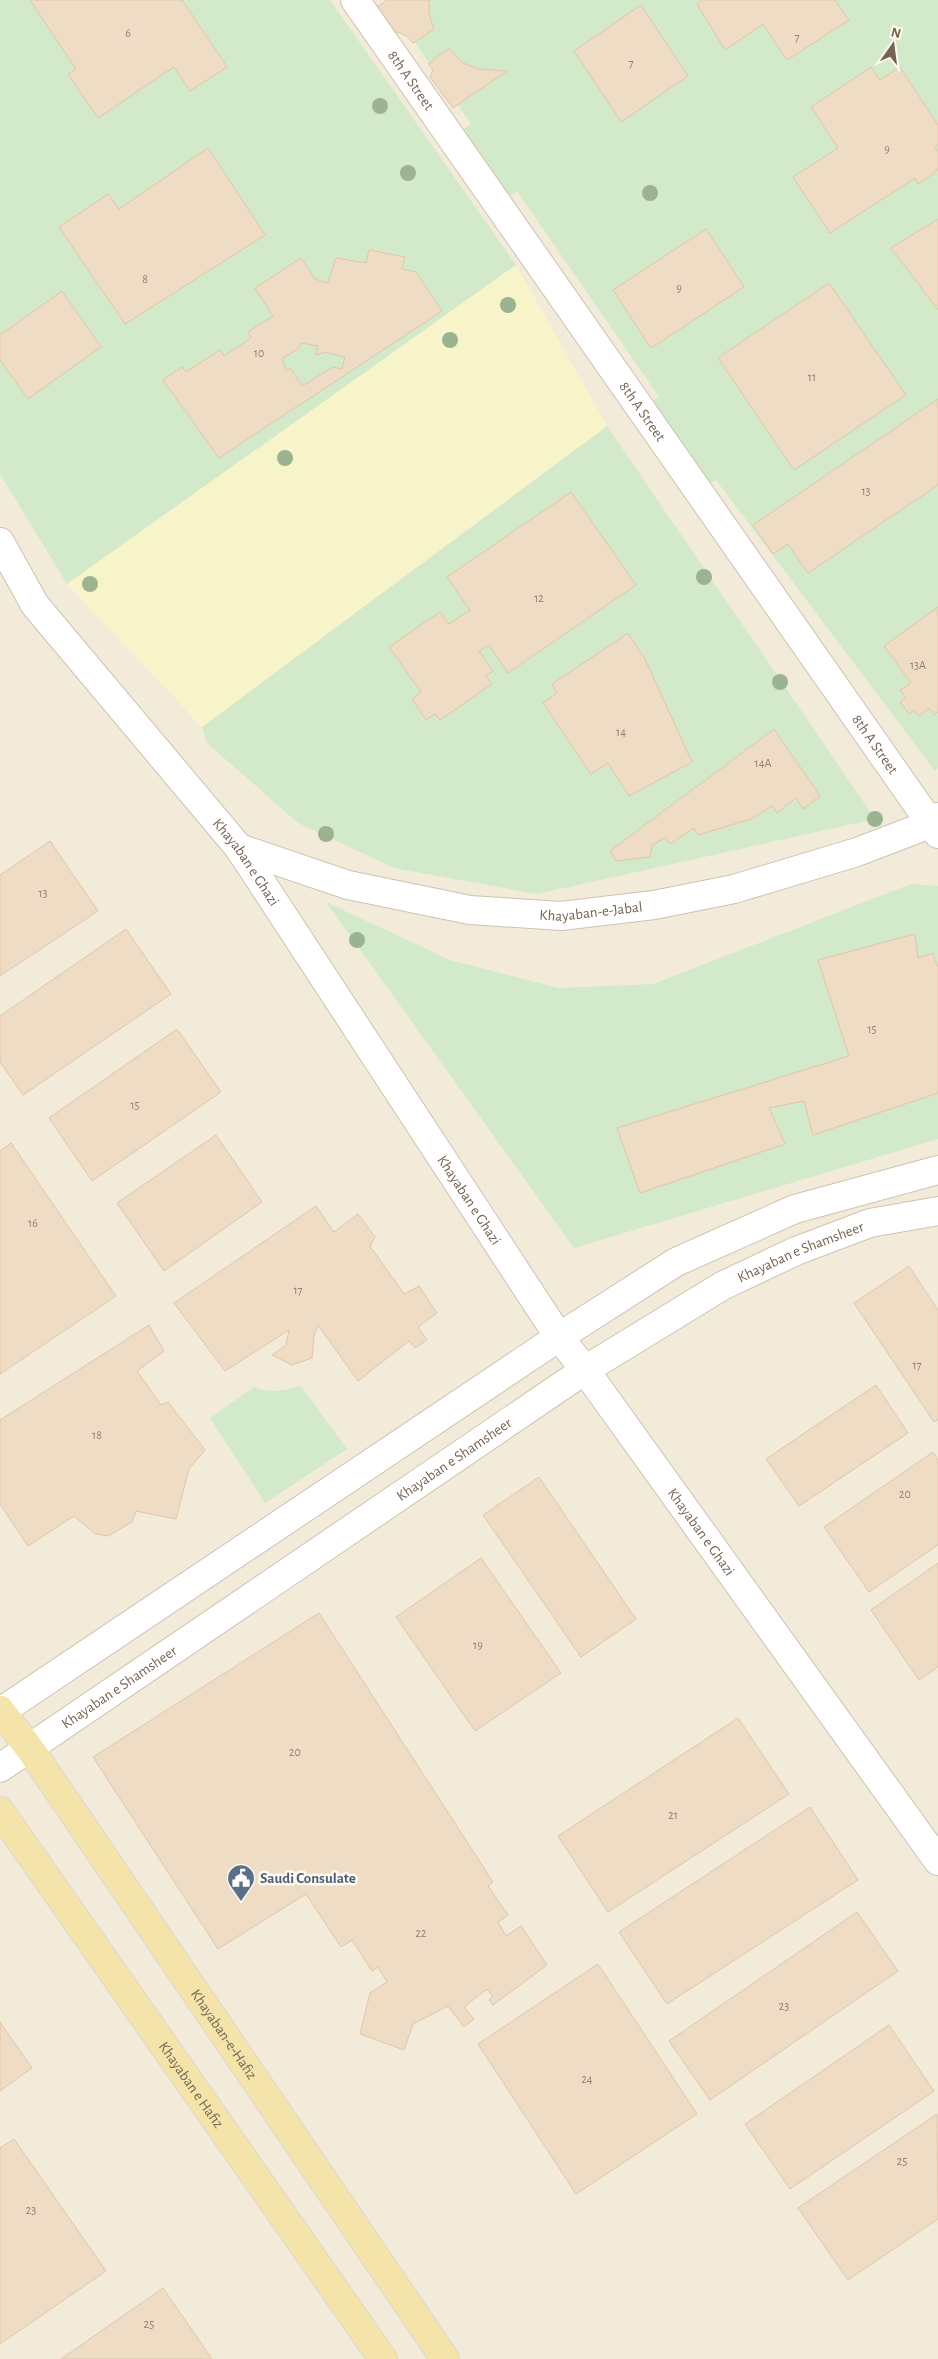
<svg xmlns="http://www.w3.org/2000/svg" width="938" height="2359" font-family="'Alegreya Sans',sans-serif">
  <rect width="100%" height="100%" fill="#fbf8ec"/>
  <path fill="#f3ebda" d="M0,0H938V2359H0Z"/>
  <path fill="#d2e9ca" d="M0,0H330L516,265L67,584L0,474Z
    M386,0H938V768L935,771L716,480L703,488L647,404L659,397L517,191L500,203L457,134L471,124Z
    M607,426L875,819L537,894L394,868L298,823L207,743L202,727Z
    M911,884L938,886V1139L574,1248L326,902L450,960L559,988L653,984Z
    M300,1385L347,1449L265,1503L210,1418L254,1387C271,1393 284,1392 300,1385Z"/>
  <path fill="#f8f4c9" d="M516,265L607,426L202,727L67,584Z"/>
  <path fill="#efdcc5" stroke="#e1c5a7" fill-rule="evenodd" d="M30,0H182L227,67L190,91L174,67L98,118L68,74L76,69Z
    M387,0H429V14L434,29L413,43L407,36L398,32L388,37L374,9Z
    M702,0H835L849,20L787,60L763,24L725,50L697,4Z
    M641,5L688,76L621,122L574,51Z
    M449,48L463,63L479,69L507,71L453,108L430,77L433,70L428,64Z
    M871,67L880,80L900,67L938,125V145L935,147L938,151V170L918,184L915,178L830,233L793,177L838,148L811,107Z
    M208,148L265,235L125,324L59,227L108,194L119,209Z
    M938,219V310L891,248Z
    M706,229L744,287L651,348L613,290Z
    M369,250L405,257L402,269L416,272L442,311L219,458L163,380L182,367L186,372L220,350L224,356L251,338L248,332L273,316L255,288L301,258L315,279L328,283L336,258L366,263ZM301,343L318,346L316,355L325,352L345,357L342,369L333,367L302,386L290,368L286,371L282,359L298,349Z
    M829,283L906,395L794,470L718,358Z
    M62,291L101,347L28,399L0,360V335Z
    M938,399V485L808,573L788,544L773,554L753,525Z
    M571,492L636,585L508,673L489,645L479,651L493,671L486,676L492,684L440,720L435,714L426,720L412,699L421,692L389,647L440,612L449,624L470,610L447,577Z
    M938,607V712L934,715L929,708L919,716L914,710L909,714L900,702L906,698L900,690L911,683L884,646Z
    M628,633L645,659L692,762L629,796L608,763L591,774L543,703L557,693L552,684Z
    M774,729L820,796L803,809L796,798L777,813L772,806L751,819L698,835L694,828L670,844L665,838L652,845L650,857L616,861L610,851Z
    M50,841L98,911L0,976V875Z
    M126,929L171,994L23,1095L0,1062V1016Z
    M915,934L918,958L933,953L938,968V1093L813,1135L804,1101L769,1108L785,1144L640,1193L617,1128L849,1056L818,960Z
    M177,1029L221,1092L92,1181L49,1118Z
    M216,1135L262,1202L164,1271L117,1203Z
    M11,1143L116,1296L0,1374V1151Z
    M316,1206L334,1232L358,1214L375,1237L370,1246L404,1294L419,1286L437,1313L418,1327L427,1340L415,1348L409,1341L358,1381L318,1325L314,1336L312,1358L292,1365L272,1355L286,1345L289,1330L225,1371L174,1303Z
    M909,1266L938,1310V1420L934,1422L854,1303Z
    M149,1325L164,1351L137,1371L161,1405L168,1402L205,1450L189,1469L176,1519L136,1511L132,1522L108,1536L95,1534L74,1516L28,1546L0,1504V1420Z
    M876,1385L908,1433L799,1506L766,1459Z
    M933,1452L938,1460V1545L869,1592L824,1527Z
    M539,1477L636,1619L581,1657L483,1515Z
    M481,1558L561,1673L475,1731L396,1617Z
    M938,1563V1667L919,1680L871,1610Z
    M319,1613L493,1882L488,1886L508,1915L498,1922L506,1936L521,1926L547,1965L493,2005L489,2000L493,1997L487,1989L464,2007L474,2019L464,2027L448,2006L413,2024L404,2050L360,2034L370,1993L387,1982L378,1967L372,1971L352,1940L341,1947L306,1894L218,1949L93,1757Z
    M738,1718L789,1794L608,1912L558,1836Z
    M810,1807L858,1880L667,2004L619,1932Z
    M857,1912L898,1971L710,2100L669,2041Z
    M598,1964L697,2114L576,2194L478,2044Z
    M0,2022L32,2068L0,2091Z
    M889,2025L934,2091L790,2189L745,2124Z
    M937,2114L938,2219L848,2280L798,2208Z
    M14,2139L106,2271L0,2344V2148Z
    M163,2288L212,2359H61Z"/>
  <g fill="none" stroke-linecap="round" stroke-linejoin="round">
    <g stroke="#cdc2b2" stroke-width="30">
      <g id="minor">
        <path id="s1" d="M355,0L938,834"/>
        <path id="s2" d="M0,542L35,605L239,848L559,1337L585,1370L938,1861"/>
        <path id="s3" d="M239,848L348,885L470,910L561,916L654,905L734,889L857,852L930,824L938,817"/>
      </g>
    </g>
    <g stroke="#d0c3af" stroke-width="30">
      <g id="secondary">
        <path d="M0,1712L559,1337L676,1262L795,1209L938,1170"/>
        <path id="s4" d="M0,1768L585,1370L722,1286L796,1251L870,1223L938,1211"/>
      </g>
    </g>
    <g stroke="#dbd6d2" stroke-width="30">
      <g id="primary">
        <path id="s5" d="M0,1710L30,1749L445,2359"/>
        <path id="s6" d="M0,1811L383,2359"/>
      </g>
    </g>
    <use href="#minor" stroke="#fff" stroke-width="28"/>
    <use href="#secondary" stroke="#fff" stroke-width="28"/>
    <use href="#primary" stroke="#f4e4aa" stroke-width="28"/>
  </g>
  <g fill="#9cb392">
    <circle cx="380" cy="106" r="8"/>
    <circle cx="408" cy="173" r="8"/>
    <circle cx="650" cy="193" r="8"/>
    <circle cx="508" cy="305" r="8"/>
    <circle cx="450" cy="340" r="8"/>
    <circle cx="285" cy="458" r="8"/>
    <circle cx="704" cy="577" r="8"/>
    <circle cx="90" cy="584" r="8"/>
    <circle cx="780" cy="682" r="8"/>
    <circle cx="875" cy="819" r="8"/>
    <circle cx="326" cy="834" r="8"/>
    <circle cx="357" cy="940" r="8"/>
  </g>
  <defs>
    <g id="civic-pin" transform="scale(1.4375)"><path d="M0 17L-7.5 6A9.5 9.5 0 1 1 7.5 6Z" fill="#5c6f8a" stroke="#fefbf2"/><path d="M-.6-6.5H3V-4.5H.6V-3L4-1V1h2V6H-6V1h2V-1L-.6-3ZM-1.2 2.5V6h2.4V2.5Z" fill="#fff"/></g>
  </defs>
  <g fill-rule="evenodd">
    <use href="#civic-pin" x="241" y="1878"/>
  </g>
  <g text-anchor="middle" stroke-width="5" stroke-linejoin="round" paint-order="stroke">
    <g font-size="12" fill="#94816d">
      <text x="128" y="37">6</text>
      <text x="797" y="41">7</text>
      <text x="631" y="67">7</text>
      <text x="887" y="153">9</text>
      <text x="145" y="283">8</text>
      <text x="679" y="292">9</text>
      <text x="259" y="357">10</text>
      <text x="812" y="381">11</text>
      <text x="866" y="495">13</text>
      <text x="539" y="602">12</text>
      <text x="918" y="669">13A</text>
      <text x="621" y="736">14</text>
      <text x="763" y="767">14A</text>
      <text x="43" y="897">13</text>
      <text x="872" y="1033">15</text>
      <text x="135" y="1109">15</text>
      <text x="33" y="1227">16</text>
      <text x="298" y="1294">17</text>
      <text x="917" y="1369">17</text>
      <text x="97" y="1439">18</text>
      <text x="905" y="1498">20</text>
      <text x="478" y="1649">19</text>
      <text x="295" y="1756">20</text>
      <text x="673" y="1819">21</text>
      <text x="421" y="1937">22</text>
      <text x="784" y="2010">23</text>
      <text x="587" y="2083">24</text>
      <text x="902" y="2165">25</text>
      <text x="31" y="2214">23</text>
      <text x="149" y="2328">25</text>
    </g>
    <g font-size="15" fill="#766350" stroke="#fefbf2">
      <text dy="5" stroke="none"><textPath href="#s1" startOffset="98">8th A Street</textPath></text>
      <text dy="5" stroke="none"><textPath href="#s1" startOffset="502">8th A Street</textPath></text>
      <text dy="5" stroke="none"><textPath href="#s1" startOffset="908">8th A Street</textPath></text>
      <text dy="5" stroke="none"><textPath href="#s2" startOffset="405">Khayaban e Ghazi</textPath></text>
      <text dy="5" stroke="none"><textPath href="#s3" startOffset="361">Khayaban-e-Jabal</textPath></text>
      <text dy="5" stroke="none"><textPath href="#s2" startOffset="810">Khayaban e Ghazi</textPath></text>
      <text dy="5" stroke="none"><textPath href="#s4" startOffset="954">Khayaban e Shamsheer</textPath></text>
      <text dy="5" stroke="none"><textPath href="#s4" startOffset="549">Khayaban e Shamsheer</textPath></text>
      <text dy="5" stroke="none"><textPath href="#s2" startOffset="1215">Khayaban e Ghazi</textPath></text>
      <text dy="5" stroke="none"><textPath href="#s4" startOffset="144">Khayaban e Shamsheer</textPath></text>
      <text dy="5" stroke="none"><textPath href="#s5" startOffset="394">Khayaban-e-Hafiz</textPath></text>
      <text dy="5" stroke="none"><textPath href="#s6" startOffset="334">Khayaban e Hafiz</textPath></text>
    </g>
    <g font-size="15" font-weight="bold" fill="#4e5e75" stroke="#fefbf2" text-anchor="start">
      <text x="260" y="1883">Saudi Consulate</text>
    </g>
  </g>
  <g transform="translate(893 45) rotate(14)" stroke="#fefbf2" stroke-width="4" paint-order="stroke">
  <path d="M0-4L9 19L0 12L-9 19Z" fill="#766350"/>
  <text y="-8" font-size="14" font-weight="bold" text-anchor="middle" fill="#766350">N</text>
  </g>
</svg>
